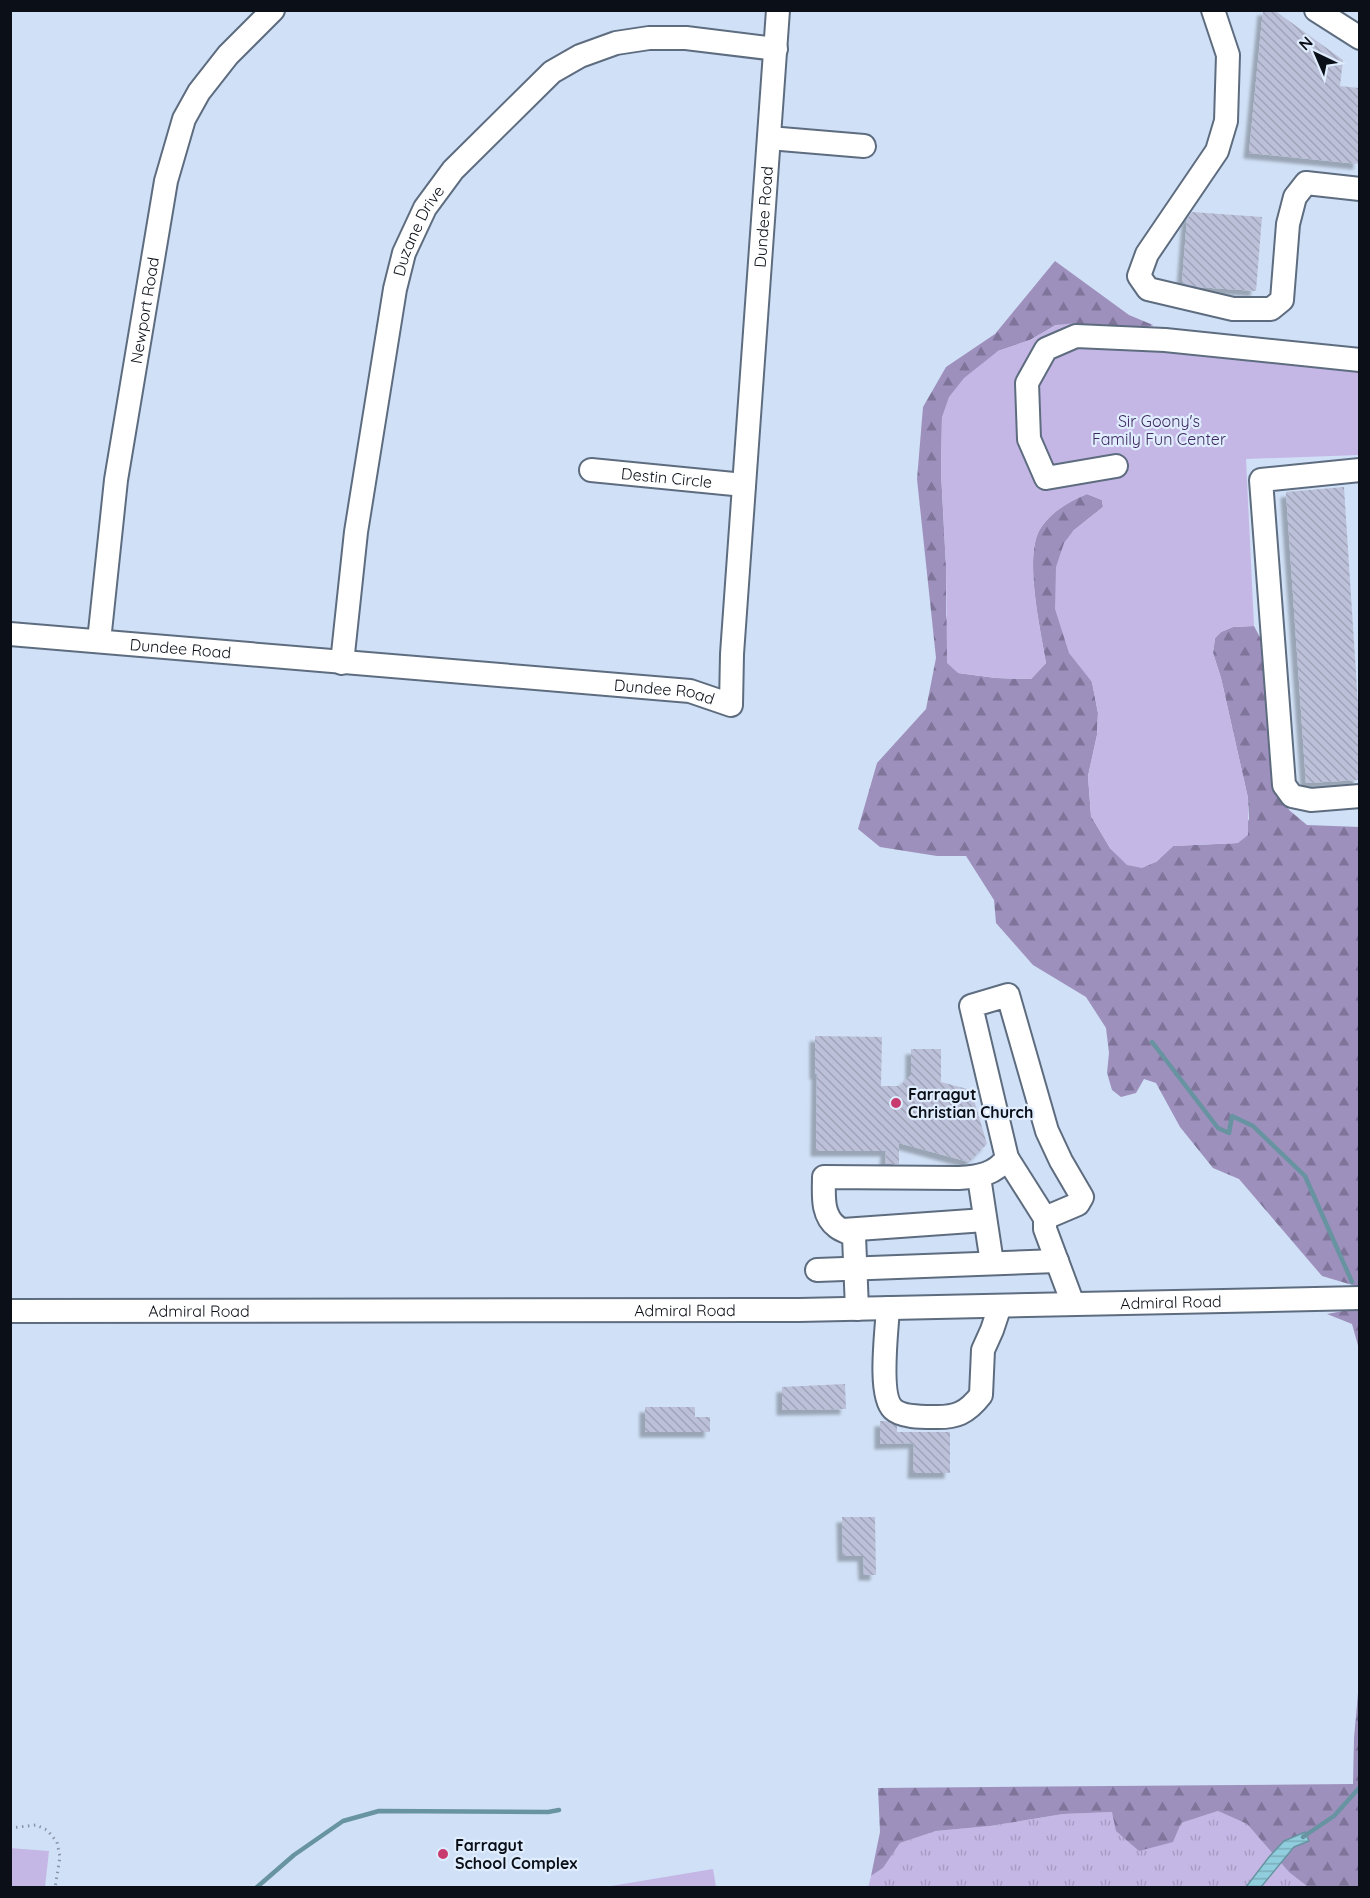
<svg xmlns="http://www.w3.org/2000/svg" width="1370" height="1898" font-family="Quicksand,sans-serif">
  <defs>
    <pattern id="grass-tufts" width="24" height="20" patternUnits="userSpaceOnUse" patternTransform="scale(1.5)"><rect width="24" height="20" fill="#c5b7e5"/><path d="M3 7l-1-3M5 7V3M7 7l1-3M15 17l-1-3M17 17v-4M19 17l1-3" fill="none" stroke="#a89cc4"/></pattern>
    <pattern id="forest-firs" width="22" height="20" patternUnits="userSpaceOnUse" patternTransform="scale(1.5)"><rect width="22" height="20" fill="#9e90bd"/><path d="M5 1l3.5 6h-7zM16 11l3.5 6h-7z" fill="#7f7499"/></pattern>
    <pattern id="water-rules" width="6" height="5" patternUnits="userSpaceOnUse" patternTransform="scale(1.5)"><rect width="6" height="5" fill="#90cddd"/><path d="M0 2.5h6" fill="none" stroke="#7bafbd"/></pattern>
    <pattern id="building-back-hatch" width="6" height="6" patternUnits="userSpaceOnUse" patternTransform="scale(1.5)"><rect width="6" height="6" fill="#bcc0d8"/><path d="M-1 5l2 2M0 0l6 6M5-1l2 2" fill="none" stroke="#a0a4b9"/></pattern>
    <filter id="shadow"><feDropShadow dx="-5.5" dy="5.5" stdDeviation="1.5" flood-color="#0004"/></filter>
  </defs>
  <rect width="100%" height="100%" fill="#d0e0f6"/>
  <path fill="url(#grass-tufts)" d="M1218,1811L1247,1824L1289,1871L1308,1887L868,1888L871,1876L883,1868L900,1843L936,1831L990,1826L1063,1814L1112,1812L1181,1823Z"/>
  <path fill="url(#forest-firs)" d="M1055,261L1129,315L1153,325L1140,331L1056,325L1030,340L998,351L942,417L941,472L946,566V615L958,673L996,678L1031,679L1046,663C1041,631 1022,552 1042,526C1054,510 1070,501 1087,494L1102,500L1103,507L1073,531L1085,672L1092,682L1098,713L1097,735L1088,776L1091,816L1110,848L1127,864L1156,862L1173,846L1238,843L1249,819L1248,798L1221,678L1213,653L1215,638L1221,632L1233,627L1254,626L1262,641L1276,780L1289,810L1307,825L1359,827V1287L1322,1276L1239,1179L1213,1168L1180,1127L1156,1083L1144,1079L1136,1093L1121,1097L1112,1090L1107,1073L1109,1053L1106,1028L1086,997L1033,965L996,923L994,900L966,856H937L880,847L858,829L877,763L926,709L936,658L917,479L923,407L946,367L995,334Z
    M1359,1308V1349L1352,1324L1327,1314Z
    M1359,1682V1887H1308L1289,1872L1247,1824L1218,1811L1181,1823L1173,1842L1139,1851L1116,1831L1112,1812L1063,1814L990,1826L936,1831L900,1843L883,1868L871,1876L880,1832L878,1788L1353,1784L1354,1738Z"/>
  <path fill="#c5b7e5" d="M1077,323C1102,330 1128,337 1153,325L1150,337L1359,368V455L1246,459L1254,626L1233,627L1221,632L1215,638L1213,653L1221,678L1248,798V835L1238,843L1173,846L1156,862L1142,868L1127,865L1110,848L1091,816L1088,776L1097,735L1098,713L1092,682L1069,653L1055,609L1056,567L1064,543L1073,531L1103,507L1102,500L1087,494C1070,501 1054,510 1042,526C1022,552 1041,631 1046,663L1031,679L996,678L958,673L947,663L946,566L941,472L942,417L949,397L964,378L998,351L1030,340L1056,325Z
    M10,1848L49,1851L45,1887H11Z
    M713,1869L716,1887H605Z"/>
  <path fill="url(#water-rules)" stroke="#6894a2" stroke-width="1.5" d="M1305,1832L1309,1841L1294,1847L1261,1887H1246L1269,1857L1284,1841Z"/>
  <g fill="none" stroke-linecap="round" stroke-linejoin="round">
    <path stroke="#6894a2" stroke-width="4.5" d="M1152,1042L1218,1128L1229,1133L1232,1116L1253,1126L1305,1176L1352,1282
      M1303,1837L1334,1816L1360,1787
      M256,1888L294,1855L343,1821L379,1811L548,1812L559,1810"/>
  </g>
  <path fill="url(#building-back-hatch)" filter="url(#shadow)" d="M1263,10H1274L1343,60L1340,86L1359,88V164L1249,153Z
    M1192,212L1262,217L1256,291L1197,287L1182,283L1187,219Z
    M1344,487L1359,720V780L1306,783L1286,492Z
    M815,1036L882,1037L881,1086H900L911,1075V1049H941V1082L971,1090L987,1144L969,1162L899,1143V1164H885L886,1151H816L817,1074H815Z
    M845,1384L846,1409L782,1410V1387Z
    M645,1407H695V1417H710V1432H645Z
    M880,1421H886L897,1426V1432H950V1473H913L914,1443L880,1444Z
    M842,1517H875L876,1575H864L863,1556H843Z"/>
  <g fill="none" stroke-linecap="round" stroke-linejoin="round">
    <g stroke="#5e6c7f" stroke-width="26">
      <g id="minor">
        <path d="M1213,10L1228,55L1226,121L1217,151L1147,254L1139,276L1148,289L1233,309H1271L1282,300L1288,224L1295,197L1306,183L1360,189"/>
        <path d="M1316,10L1360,38"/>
        <path d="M769,138L864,146"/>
        <path d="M1116,466L1046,478L1029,439L1027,383L1046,349L1076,336L1165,340L1360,360"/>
        <path id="s1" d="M591,470L744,485"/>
        <path d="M1360,470L1261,480L1284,785L1292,796L1311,800L1360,796"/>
        <path id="s2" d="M10,634L690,691L731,705L732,654L778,10"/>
        <path id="s3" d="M99,641L116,480L166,181L184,119L199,92L228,55L273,10"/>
        <path id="s4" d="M342,663L356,532L395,289L404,253L425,208L453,170L552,72L580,56L616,43L649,38H686L776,49"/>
        <path d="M1007,1158L1045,1218"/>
        <path d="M979,1177L992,1263"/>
        <path d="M843,1230L985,1220"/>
        <path d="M817,1270L1057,1261"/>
        <path d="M888,1308C887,1329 878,1395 893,1409C901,1417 922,1417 933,1417C956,1418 967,1413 981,1395L983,1350L992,1330L1000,1306"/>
        <path d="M857,1309L854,1236C849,1232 842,1231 837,1227C821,1215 824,1194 824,1177L959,1178C979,1177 995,1174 1007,1158L971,1006L1008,995L1047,1131L1061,1161L1082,1197L1078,1204L1045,1218V1229L1073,1304"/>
        <path id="s5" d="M10,1311L799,1310L1360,1298"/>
      </g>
    </g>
    <path stroke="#8995a6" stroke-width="3" stroke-dasharray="1.5 4.5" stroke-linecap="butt" d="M10,1828L36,1825L47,1830L57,1842L60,1857L55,1888"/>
    <use href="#minor" stroke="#fff" stroke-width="22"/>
  </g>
  <g fill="#c73b6f" stroke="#e0edfe" stroke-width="2">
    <circle cx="896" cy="1103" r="6"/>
    <circle cx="443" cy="1854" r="6"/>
  </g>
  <g text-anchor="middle" stroke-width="4.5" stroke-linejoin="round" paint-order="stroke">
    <g font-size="16" fill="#0b1018" stroke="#e0edfe">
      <text dy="6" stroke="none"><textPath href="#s2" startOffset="1215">Dundee Road</textPath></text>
      <text dy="6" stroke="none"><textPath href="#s4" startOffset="441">Duzane Drive</textPath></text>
      <text dy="6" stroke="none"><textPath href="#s3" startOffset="334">Newport Road</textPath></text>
      <text dy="6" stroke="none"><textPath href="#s1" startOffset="76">Destin Circle</textPath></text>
      <text dy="6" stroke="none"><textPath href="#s2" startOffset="171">Dundee Road</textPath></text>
      <text dy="6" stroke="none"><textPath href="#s2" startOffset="657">Dundee Road</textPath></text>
      <text dy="6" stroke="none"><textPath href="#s5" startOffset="1161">Admiral Road</textPath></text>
      <text dy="6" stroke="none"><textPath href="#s5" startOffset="189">Admiral Road</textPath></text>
      <text dy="6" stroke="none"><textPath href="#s5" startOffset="675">Admiral Road</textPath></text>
    </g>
    <g font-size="16" fill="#3f2961" stroke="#e0edfe">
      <text x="1159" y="427">Sir Goony's<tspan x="1159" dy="18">Family Fun Center</tspan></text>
    </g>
    <g font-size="16" font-weight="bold" fill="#0b1018" stroke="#e0edfe" text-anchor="start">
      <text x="908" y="1100">Farragut<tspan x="908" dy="18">Christian Church</tspan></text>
      <text x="455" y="1851">Farragut<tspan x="455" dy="18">School Complex</tspan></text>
    </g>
  </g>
  <rect width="1370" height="1898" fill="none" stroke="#0b1018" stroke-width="24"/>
  <g transform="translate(1316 54) rotate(316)" stroke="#e0edfe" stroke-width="4.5" paint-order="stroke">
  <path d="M0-4.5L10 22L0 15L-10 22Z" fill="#0b1018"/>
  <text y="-9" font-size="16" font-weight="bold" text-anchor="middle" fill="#0b1018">N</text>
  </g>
</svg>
